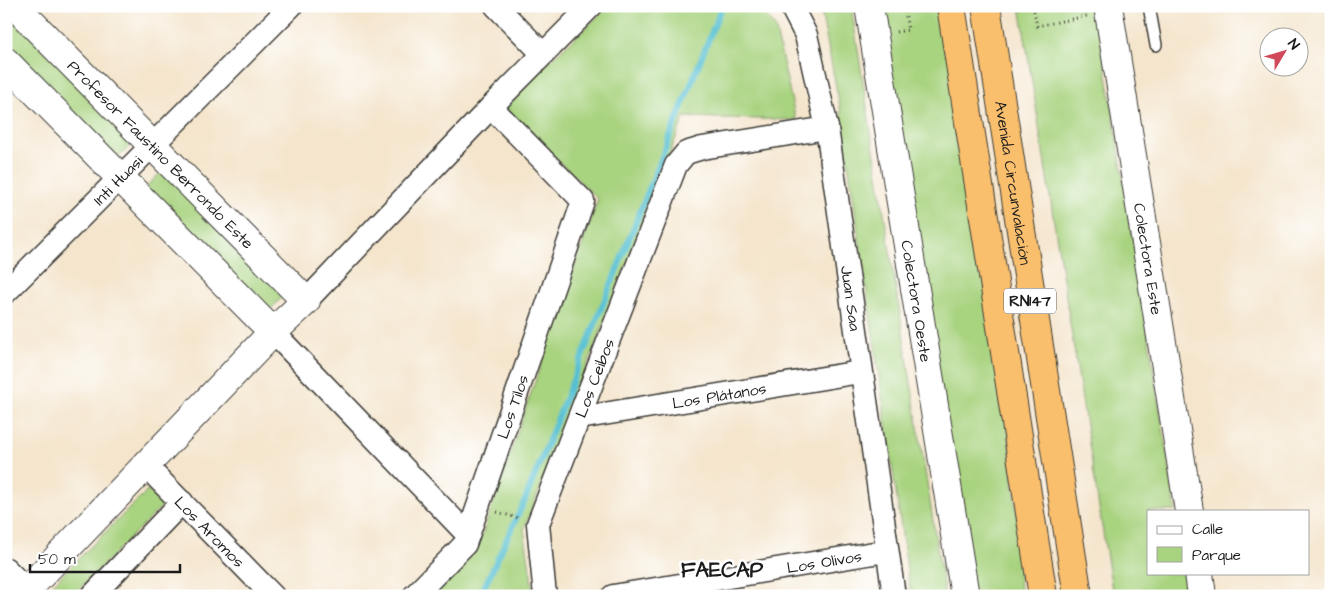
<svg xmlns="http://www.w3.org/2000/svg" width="1337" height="602" font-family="'Architects Daughter',sans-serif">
  <rect width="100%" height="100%" fill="#fff"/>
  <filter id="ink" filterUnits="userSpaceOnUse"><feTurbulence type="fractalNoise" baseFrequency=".02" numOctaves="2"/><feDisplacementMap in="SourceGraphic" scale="10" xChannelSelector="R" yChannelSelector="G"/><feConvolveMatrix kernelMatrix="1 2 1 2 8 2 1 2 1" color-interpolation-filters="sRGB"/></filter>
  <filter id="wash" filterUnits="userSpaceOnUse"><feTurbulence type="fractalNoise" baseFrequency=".0096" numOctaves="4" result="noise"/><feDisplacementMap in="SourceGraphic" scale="20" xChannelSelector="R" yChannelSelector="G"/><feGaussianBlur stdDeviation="1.12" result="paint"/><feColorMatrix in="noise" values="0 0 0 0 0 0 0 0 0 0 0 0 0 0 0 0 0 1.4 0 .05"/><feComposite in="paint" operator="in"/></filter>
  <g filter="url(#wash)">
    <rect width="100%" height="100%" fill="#f4e5cc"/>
    <path fill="#a8d37f" stroke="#62784e" d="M609,6H757L775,27L796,120L684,117L524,529L534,596H432L477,550L598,199L501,106Z
      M820,6H851L945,596H911L840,107Z
      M877,6H943L1008,424L1017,517L1020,596H971Z
      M1020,6H1096L1176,511H1148V573H1185L1189,596H1113Z
      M12,17L135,141L116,160L6,49V23Z
      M162,171L285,294L267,313L143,190Z
      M148,490L163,505L72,596H63L52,585Z"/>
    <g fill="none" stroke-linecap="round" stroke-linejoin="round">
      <path stroke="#56c0d2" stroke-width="6" d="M480,596L525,500L722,6"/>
    </g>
  </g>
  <g filter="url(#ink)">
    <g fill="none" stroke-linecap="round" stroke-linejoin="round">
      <g stroke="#3c3a36" stroke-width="14">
        <path id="service" d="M1149,6L1156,45"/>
      </g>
      <g stroke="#3c3a36" stroke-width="25">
        <g id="minor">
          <path d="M496,6L543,54"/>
          <path id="s1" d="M791,6L806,35L827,128L894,596"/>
          <path id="s2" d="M6,292L291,6"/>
          <path d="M306,301L491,107L591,6"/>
          <path d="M273,332L468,535"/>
          <path id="s3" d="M579,418L860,372"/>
          <path id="s4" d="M147,467L273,596"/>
          <path d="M6,569L33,596"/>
          <path d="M92,596L182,502"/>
          <path id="s5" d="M414,596L465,544L583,201L491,107"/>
          <path id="s6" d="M545,596L538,524L676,165L686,153L702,148L827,128"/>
          <path id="s7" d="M613,596L886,551"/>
        </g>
      </g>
      <g stroke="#3c3a36" stroke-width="30">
        <g id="tertiary">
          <path id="s8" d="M15,6L306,301L273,332L21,596"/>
          <path id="s9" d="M869,6L965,596"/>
          <path id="s10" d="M1108,6L1189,511"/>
          <path d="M6,62L273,332"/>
          <path d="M1199,573L1202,596"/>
        </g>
      </g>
      <g stroke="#3c3a36" stroke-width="30">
        <g id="trunk">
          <path d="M951,6L1043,596"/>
          <path id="s11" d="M986,6L1078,596"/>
        </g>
      </g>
      <path stroke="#3c3a36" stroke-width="3" stroke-dasharray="1 4" stroke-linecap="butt" d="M1033,6L1037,26L1087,16
        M896,32L908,30L904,6
        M497,512L518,518"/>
      <use href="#service" stroke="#fff" stroke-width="11"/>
      <use href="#minor" stroke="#fff" stroke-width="22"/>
      <use href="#tertiary" stroke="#fff" stroke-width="28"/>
      <use href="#trunk" stroke="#f9bf6d" stroke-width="28"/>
    </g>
  </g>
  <g text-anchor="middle" stroke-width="5" stroke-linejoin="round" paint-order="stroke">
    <rect fill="#fff" stroke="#606060" stroke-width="1" x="1004" y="288.5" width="52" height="25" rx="4"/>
    <g font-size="15" font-weight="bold" fill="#1c1c1c">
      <text x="1030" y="306">RN147</text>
    </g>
    <g font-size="16" fill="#1c1c1c" stroke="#fff">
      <text dy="6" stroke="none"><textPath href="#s8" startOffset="208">Profesor Faustino Berrondo Este</textPath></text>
      <text dy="6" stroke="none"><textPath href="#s2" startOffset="158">Inti Huasi</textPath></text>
      <text dy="6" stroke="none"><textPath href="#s11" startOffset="179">Avenida Circunvalación</textPath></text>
      <text dy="6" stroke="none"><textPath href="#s10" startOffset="256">Colectora Este</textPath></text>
      <text dy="6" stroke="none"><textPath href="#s1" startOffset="300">Juan Saa</textPath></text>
      <text dy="6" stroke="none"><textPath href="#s9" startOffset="299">Colectora Oeste</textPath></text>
      <text dy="6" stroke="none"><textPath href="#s6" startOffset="229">Los Ceibos</textPath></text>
      <text dy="6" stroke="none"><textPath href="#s3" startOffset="142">Los Plátanos</textPath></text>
      <text dy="6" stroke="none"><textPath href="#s5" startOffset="218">Los Tilos</textPath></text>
      <text dy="6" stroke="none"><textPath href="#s4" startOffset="90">Los Aromos</textPath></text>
      <text dy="6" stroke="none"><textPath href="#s7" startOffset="214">Los Olivos</textPath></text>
    </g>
    <g font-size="21" font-weight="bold" fill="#1c1c1c" stroke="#fff">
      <text x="722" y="577">FAECAP</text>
    </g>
  </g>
  <rect width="1337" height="602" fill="none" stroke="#fff" stroke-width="25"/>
  <rect x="1147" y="510" width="162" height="65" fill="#ffffff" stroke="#a4a4a4"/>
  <rect x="1157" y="526" width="25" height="8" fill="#ffffff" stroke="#a4a4a4"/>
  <text x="1192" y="534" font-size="15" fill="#1c1c1c">Calle</text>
  <rect x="1157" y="547" width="25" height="15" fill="#a8d37f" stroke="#a4a4a4"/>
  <text x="1192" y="560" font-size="15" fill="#1c1c1c">Parque</text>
  <g transform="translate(1284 52) rotate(52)"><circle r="24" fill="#ffffff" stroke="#a4a4a4"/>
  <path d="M0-4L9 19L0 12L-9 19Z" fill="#d1495b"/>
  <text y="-8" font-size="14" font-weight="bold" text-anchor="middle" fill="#1c1c1c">N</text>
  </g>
  <path d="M30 564v8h150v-8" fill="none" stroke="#1c1c1c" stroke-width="2.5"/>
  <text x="38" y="564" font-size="15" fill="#1c1c1c" stroke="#ffffff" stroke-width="4" paint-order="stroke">50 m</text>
</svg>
